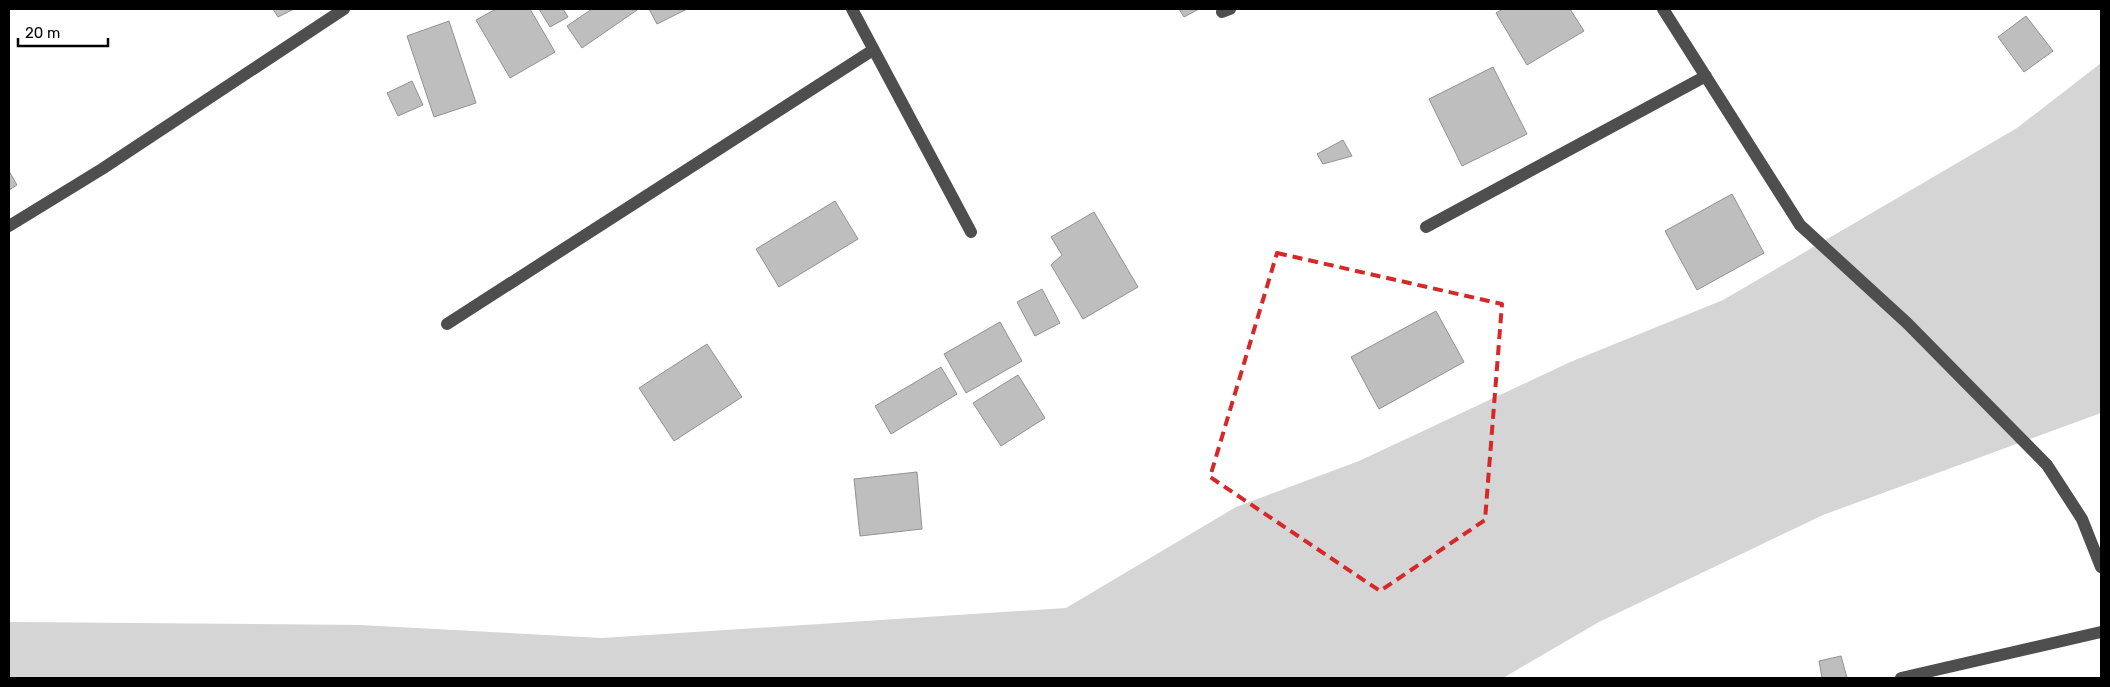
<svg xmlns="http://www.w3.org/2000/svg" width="2110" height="687" font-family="Rubik,sans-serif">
  <rect width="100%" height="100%" fill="#fff"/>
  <path fill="#d5d5d5" d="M2101,63V413L1823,515L1599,622L1503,678H9V622H13L360,625L602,638L1066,608L1236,507L1359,461L1568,363L1723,300L2017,128Z"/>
  <path fill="#bebebe" stroke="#929292" d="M273,9H294L278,17Z
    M496,9H530L555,52L510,78L476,20Z
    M539,9H563L568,17L550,27Z
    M592,9H637V10L582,48L567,26Z
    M649,9H687L657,24Z
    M1179,9H1199L1184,17Z
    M1503,9H1570L1584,31L1527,65L1496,13Z
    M2026,16L2053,51L2024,72L1998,37Z
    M449,21L476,103L434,117L407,36Z
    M1493,67L1527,134L1462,166L1429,99Z
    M412,81L423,105L398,116L387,93Z
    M1343,140L1352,156L1323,164L1317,154Z
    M9,171L17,185L9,190Z
    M1732,194L1764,253L1697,290L1665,231Z
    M835,201L858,239L779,287L756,249Z
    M1094,212L1138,287L1083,319L1051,265L1062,255L1051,237Z
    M1042,289L1060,323L1035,336L1017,302Z
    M1436,311L1464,362L1379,409L1351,357Z
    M1000,322L1022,361L966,393L944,354Z
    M707,344L742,397L674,441L639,388Z
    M941,367L957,394L891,434L875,406Z
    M1018,375L1045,418L1001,446L973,403Z
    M917,472L922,529L860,536L854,479Z
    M1841,656L1847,678H1822L1819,661Z"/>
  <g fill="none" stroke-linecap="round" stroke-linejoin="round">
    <path stroke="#4e4e4e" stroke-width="12" d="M852,9L971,232
      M1663,9L1800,225L1907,323L2047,465L2082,519L2101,567
      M1222,12L1230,9
      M9,226L102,169L344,9
      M1426,227L1706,76
      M447,324L873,50
      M1901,678L2101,632"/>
  </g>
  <path fill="none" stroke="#d62828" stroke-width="4" stroke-dasharray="10 6" stroke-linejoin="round" d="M1277,253L1502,304L1485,520L1380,591L1210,477Z"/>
  <rect width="2110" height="687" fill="none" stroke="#000000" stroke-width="20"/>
  <path d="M18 38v8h90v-8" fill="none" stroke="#000000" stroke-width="2.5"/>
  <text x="25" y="38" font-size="15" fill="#000000" stroke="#ffffff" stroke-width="4" paint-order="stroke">20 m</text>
</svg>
